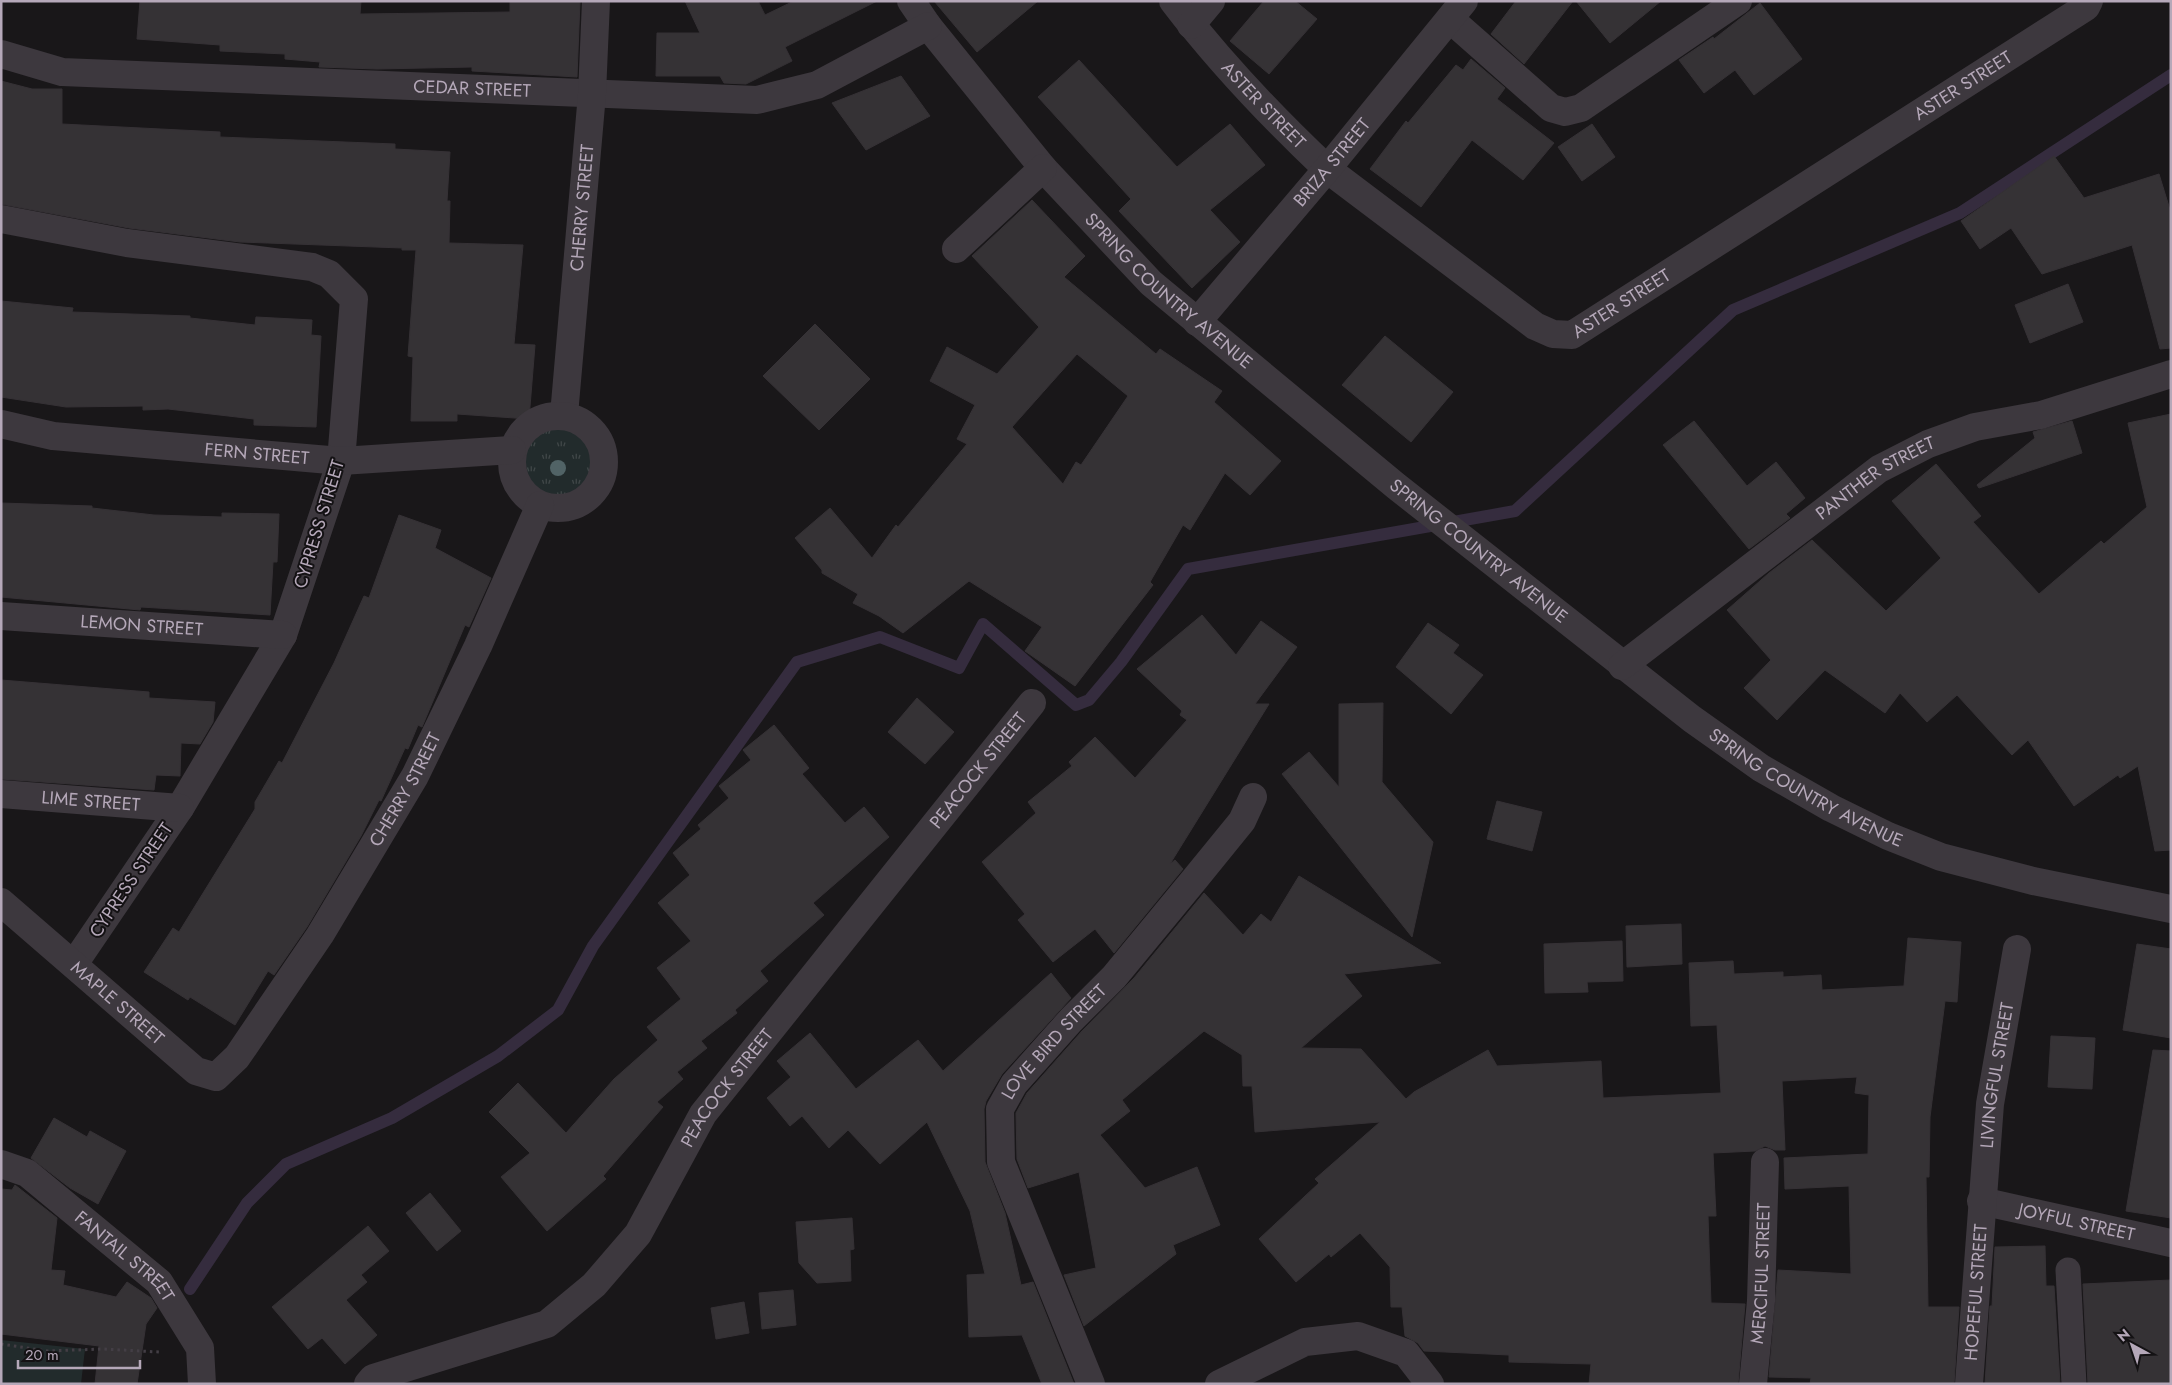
<svg xmlns="http://www.w3.org/2000/svg" width="2172" height="1385" font-family="Jost,sans-serif">
  <defs>
    <pattern id="grass-tufts" width="24" height="20" patternUnits="userSpaceOnUse" patternTransform="scale(1.25)"><rect width="24" height="20" fill="#222b2c"/><path d="M3 7l-1-3M5 7V3M7 7l1-3M15 17l-1-3M17 17v-4M19 17l1-3" fill="none" stroke="#404748"/></pattern>
  </defs>
  <rect width="100%" height="100%" fill="#191719"/>
  <path fill="url(#grass-tufts)" d="M518 461a40 40 0 1 1 80 0a40 40 0 1 1-80 0Z"/>
  <path fill="#222b2c" d="M1,1340L85,1349L81,1384H1Z"/>
  <g fill="none" stroke-linecap="round" stroke-linejoin="round">
    <path stroke="#352c3e" stroke-width="12" d="M190,1289L247,1203L286,1164L392,1118L498,1056L558,1010L593,946L797,662L880,637L959,668L983,624L1076,705L1089,700L1121,662L1188,569L1515,511L1733,310L1960,213L2171,75"/>
  </g>
  <path fill="#353235" stroke="#353135" fill-rule="evenodd" d="M140,1H361L360,14L510,12V1H580L577,77L472,71V67L377,69L319,67L320,62L285,59V54L220,51V45L137,39Z
    M685,1H758L765,15L794,1H877L785,47L792,61L746,84L724,83L720,76H656L657,33H700Z
    M934,1H1038L977,52Z
    M1264,1H1295L1317,19L1269,74L1230,41Z
    M1516,1H1573L1524,64L1491,34Z
    M1576,1H1661L1610,43Z
    M1760,3L1802,59L1754,95L1735,70L1704,93L1679,60L1713,37L1714,39Z
    M1471,59L1505,88L1497,99L1554,143L1523,180L1472,140L1421,207L1370,169L1406,121L1408,123L1456,65L1463,70Z
    M1079,60L1177,167L1230,124L1265,165L1210,210L1240,242L1192,288L1119,211L1131,199L1038,97Z
    M901,76L930,116L866,150L832,103Z
    M1,81L32,89H62V124L220,132V137L395,144V149L450,152L447,201H450L449,243L523,245L514,344L535,345L529,419L457,414V421H411L413,357L408,356L416,250H402V248L240,242L129,228L1,204Z
    M1592,124L1615,157L1582,181L1558,147Z
    M2054,156L2084,198L2159,174L2171,213V348L2160,349L2132,245L2042,274L2011,228L1980,249L1961,221Z
    M1032,200L1085,256L1064,277L1156,354L1160,349L1222,391L1214,402L1281,461L1250,495L1225,473L1190,530L1183,525L1150,582L1153,585L1075,686L1025,651L1042,627L969,581L903,633L879,616L853,603L858,594L822,573V570L795,538L830,508L872,558L896,525L898,527L967,444L957,439L975,405L930,381L947,347L997,374L1039,327L972,256ZM1077,354L1128,396L1081,465L1076,462L1063,484L1012,427Z
    M2068,284L2083,322L2030,343L2015,305Z
    M1,301L73,308L72,312L190,316V318L255,325L256,317L312,320L311,335L321,336L316,427L254,425V419L168,409L143,410V406L66,407L1,397Z
    M815,324L870,379L819,430L763,376Z
    M1385,336L1453,392L1411,442L1342,385Z
    M2171,414V850L2155,851L2138,766L2120,778L2118,775L2074,806L2028,740L2012,755L1957,695L1927,722L1900,693L1885,713L1825,670L1777,720L1744,688L1771,660L1727,610L1769,573L1812,540L1886,611L1941,558L1892,501L1936,464L1981,516L1973,522L2039,594L2101,541L2104,544L2147,507L2128,423Z
    M1694,421L1747,486L1776,462L1805,498L1786,514L1790,518L1749,549L1663,445Z
    M2072,421L2082,453L1979,488L1977,485L2035,438L2033,432Z
    M1,503L92,506V508L154,515L222,517V513L279,514L277,562H273L270,615L141,607L140,610L1,597Z
    M399,515L441,530L435,548L491,578L469,627L465,625L422,727L418,725L408,749L405,748L381,801L379,800L361,836L307,927L274,975L268,971L235,1025L190,997L188,1000L144,972L173,928L179,932L255,809V802L279,761L282,763L334,663L364,596L369,598Z
    M1202,615L1236,655L1261,621L1297,647L1255,704H1269L1170,864L1175,860L1183,869L1114,953L1095,929L1053,962L1018,920L1025,914L982,862L1036,813L1028,802L1072,766L1069,762L1095,737L1135,778L1187,720L1180,715L1182,711L1137,669Z
    M1428,623L1459,645L1453,653L1483,675L1451,714L1396,667Z
    M1,680L149,692V698L215,702L213,722L200,744L181,743L180,776L156,775L154,790L1,779Z
    M917,698L954,732L925,764L888,732Z
    M1383,703L1382,782L1433,842L1412,937L1282,774L1309,752L1339,787V704Z
    M774,725L809,768L802,774L845,823L864,807L889,837L813,903L824,915L760,971L768,981L735,1010L737,1013L701,1041L707,1048L677,1072L683,1079L657,1102L663,1107L603,1176L606,1179L547,1231L501,1177L530,1153L489,1112L518,1083L566,1133L614,1079L658,1040L647,1027L681,999L657,968L691,941L658,903L690,875L673,853L701,829L698,825L729,798L719,786L751,760L743,750Z
    M1497,801L1542,812L1532,851L1487,839Z
    M1299,876L1441,963L1344,974L1362,996L1301,1048L1361,1049L1406,1099L1414,1092L1488,1050L1497,1066L1601,1061L1603,1098L1721,1093L1717,1025L1691,1026L1689,963L1733,961L1734,974L1783,972V977L1821,975L1822,990L1904,986L1908,938L1961,942L1957,1002L1945,1001L1930,1117L1929,1177H1926L1928,1307H1959L1954,1384H1810L1811,1378L1769,1377L1778,1270L1851,1274L1849,1186L1785,1189L1784,1158L1868,1154L1869,1095L1855,1093L1857,1077L1782,1081L1785,1150H1775L1765,1146L1755,1151L1713,1153L1716,1216H1708L1711,1303L1745,1304L1738,1384H1589L1591,1364L1509,1362V1355L1424,1351L1418,1343L1405,1336L1402,1307H1391L1390,1267L1360,1233L1331,1257L1329,1254L1296,1282L1259,1239L1319,1183L1315,1179L1380,1122L1255,1132L1252,1086H1243L1242,1055L1204,1031L1122,1100L1130,1111L1100,1135L1145,1188L1197,1167L1220,1225L1173,1245L1176,1254L1084,1326L1064,1275L1096,1268L1079,1172L1028,1188L1017,1159L1016,1113L1027,1093L1082,1031L1134,978L1204,893L1243,935L1261,914L1271,922Z
    M1681,924L1682,964L1627,967L1626,926Z
    M1622,941L1623,981L1587,982L1588,992L1545,993L1544,944Z
    M2137,944L2171,949V1038L2123,1030Z
    M1051,973L1071,998L1002,1074L986,1101L984,1109L985,1162L1005,1213L1021,1285L1033,1282L1074,1384H1042L1022,1335L969,1337L967,1275L985,1274L970,1211L927,1122L880,1164L848,1130L829,1148L802,1116L790,1126L767,1098L791,1077L777,1061L810,1033L856,1089L918,1040L943,1071Z
    M2051,1036L2095,1038L2092,1089L2048,1087Z
    M2153,1050L2171,1051V1218L2126,1211Z
    M54,1118L87,1137L90,1131L126,1151L98,1204L70,1188L31,1158Z
    M15,1185L57,1218L51,1270L65,1271L63,1285L116,1297L127,1282L151,1298L157,1308L146,1324L137,1384H95L99,1346L1,1334V1189L12,1190Z
    M430,1193L461,1231L437,1251L406,1213Z
    M852,1218L854,1249L850,1250L851,1281L817,1283L799,1263L796,1222Z
    M368,1226L389,1251L361,1275L367,1282L346,1300L377,1335L345,1364L322,1338L308,1349L272,1307Z
    M2045,1246L2046,1286H2054L2060,1384H1985L1990,1306H1992L1995,1247Z
    M2171,1280V1384H2088L2083,1284Z
    M793,1290L796,1325L762,1329L759,1293Z
    M744,1302L749,1333L716,1339L711,1308Z"/>
  <g fill="none" stroke-linecap="round" stroke-linejoin="round">
    <path stroke="#433e45" stroke-width="3" stroke-dasharray="2.5 4" stroke-linecap="butt" d="M1,1344L47,1351L103,1349L159,1352"/>
    <path stroke="#3d383e" stroke-width="25" d="M2068,1270L2074,1384"/>
    <g stroke="#3d383e" stroke-width="28">
      <path id="s1" d="M911,1L928,26L1043,168L1151,283L1396,486L1692,719L1761,768L1831,808L1888,836L1941,857L2033,881L2171,909"/>
      <path id="s2" d="M1173,1C1218,60 1273,118 1327,169L1535,326L1553,334L1572,335L2086,7L2089,1"/>
      <path d="M1450,19L1551,108L1565,112L1581,108L1738,1"/>
      <path d="M1191,25L1211,1"/>
      <path id="s3" d="M1,54L62,72L757,100L817,85L928,26"/>
      <path d="M1,219L127,243L312,267L329,274L354,299L341,461L283,635L180,808L74,964"/>
      <path d="M956,249L1043,168"/>
      <path id="s4" d="M1197,322L1327,169L1464,1"/>
      <path id="s5" d="M564,415L592,94L596,1"/>
      <circle cx="558" cy="462" r="46"/>
      <path id="s6" d="M1,424L53,436L341,461L512,450"/>
      <path id="s7" d="M1,616L283,635"/>
      <path id="s8" d="M1622,666L1879,469L1928,444L1975,427L2041,415L2171,374"/>
      <path id="s9" d="M1,794L180,808"/>
      <path id="s10" d="M1,902L196,1071L216,1077L237,1057L320,935L415,776L478,646L540,505"/>
      <path id="s11" d="M1,1164L27,1173L159,1282L200,1348L202,1384"/>
      <path id="s12" d="M1981,1201L2171,1243"/>
      <path id="s13" d="M368,1384L373,1378L547,1324L594,1285L638,1234L703,1114L1032,703"/>
      <path id="s14" d="M1091,1384L1001,1162L1000,1109L1014,1084L1071,1020L1114,977L1194,880L1242,821L1253,797"/>
      <path d="M1219,1384L1305,1342L1358,1336L1406,1353L1430,1384"/>
      <path id="s15" d="M1753,1384L1761,1301L1765,1162"/>
      <path id="s16" d="M1969,1384L1990,1104L2017,949"/>
    </g>
  </g>
  <circle fill="#516366" cx="558" cy="468" r="8"/>
  <g text-anchor="middle" stroke-width="4" stroke-linejoin="round" paint-order="stroke">
    <g font-size="18" fill="#b5a8b9" stroke="#141214">
      <text dy="6" stroke="none"><textPath href="#s2" startOffset="991">ASTER STREET</textPath></text>
      <text dy="6" stroke="none"><textPath href="#s3" startOffset="474">CEDAR STREET</textPath></text>
      <text dy="6" stroke="none"><textPath href="#s2" startOffset="138">ASTER STREET</textPath></text>
      <text dy="6" stroke="none"><textPath href="#s4" startOffset="209">BRIZA STREET</textPath></text>
      <text dy="6" stroke="none"><textPath href="#s5" startOffset="208">CHERRY STREET</textPath></text>
      <text dy="6" stroke="none"><textPath href="#s1" startOffset="389">SPRING COUNTRY AVENUE</textPath></text>
      <text dy="6" stroke="none"><textPath href="#s2" startOffset="586">ASTER STREET</textPath></text>
      <text dy="6" stroke="none"><textPath href="#s6" startOffset="258">FERN STREET</textPath></text>
      <text dy="6" stroke="none"><textPath href="#s8" startOffset="316">PANTHER STREET</textPath></text>
      <text transform="translate(319 524) rotate(-73)" y="6">CYPRESS STREET</text>
      <text dy="6" stroke="none"><textPath href="#s1" startOffset="794">SPRING COUNTRY AVENUE</textPath></text>
      <text dy="6" stroke="none"><textPath href="#s7" startOffset="141">LEMON STREET</textPath></text>
      <text dy="6" stroke="none"><textPath href="#s13" startOffset="895">PEACOCK STREET</textPath></text>
      <text dy="6" stroke="none"><textPath href="#s1" startOffset="1199">SPRING COUNTRY AVENUE</textPath></text>
      <text dy="6" stroke="none"><textPath href="#s10" startOffset="624">CHERRY STREET</textPath></text>
      <text dy="6" stroke="none"><textPath href="#s9" startOffset="90">LIME STREET</textPath></text>
      <text transform="translate(131 880) rotate(-56)" y="6">CYPRESS STREET</text>
      <text dy="6" stroke="none"><textPath href="#s10" startOffset="154">MAPLE STREET</textPath></text>
      <text dy="6" stroke="none"><textPath href="#s14" startOffset="379">LOVE BIRD STREET</textPath></text>
      <text dy="6" stroke="none"><textPath href="#s16" startOffset="310">LIVINGFUL STREET</textPath></text>
      <text dy="6" stroke="none"><textPath href="#s13" startOffset="490">PEACOCK STREET</textPath></text>
      <text dy="6" stroke="none"><textPath href="#s12" startOffset="98">JOYFUL STREET</textPath></text>
      <text dy="6" stroke="none"><textPath href="#s11" startOffset="156">FANTAIL STREET</textPath></text>
      <text dy="6" stroke="none"><textPath href="#s15" startOffset="111">MERCIFUL STREET</textPath></text>
      <text dy="6" stroke="none"><textPath href="#s16" startOffset="92">HOPEFUL STREET</textPath></text>
    </g>
  </g>
  <rect width="2172" height="1385" fill="none" stroke="#b5a8b9" stroke-width="5"/>
  <g transform="translate(2132 1345) rotate(320)" stroke="#141214" stroke-width="4" paint-order="stroke">
  <path d="M0-4L9 19L0 12L-9 19Z" fill="#b5a8b9"/>
  <text y="-8" font-size="14" font-weight="bold" text-anchor="middle" fill="#b5a8b9">N</text>
  </g>
  <path d="M18 1360v8h122v-8" fill="none" stroke="#b5a8b9" stroke-width="2.5"/>
  <text x="25" y="1360" font-size="15" fill="#b5a8b9" stroke="#141214" stroke-width="4" paint-order="stroke">20 m</text>
</svg>
